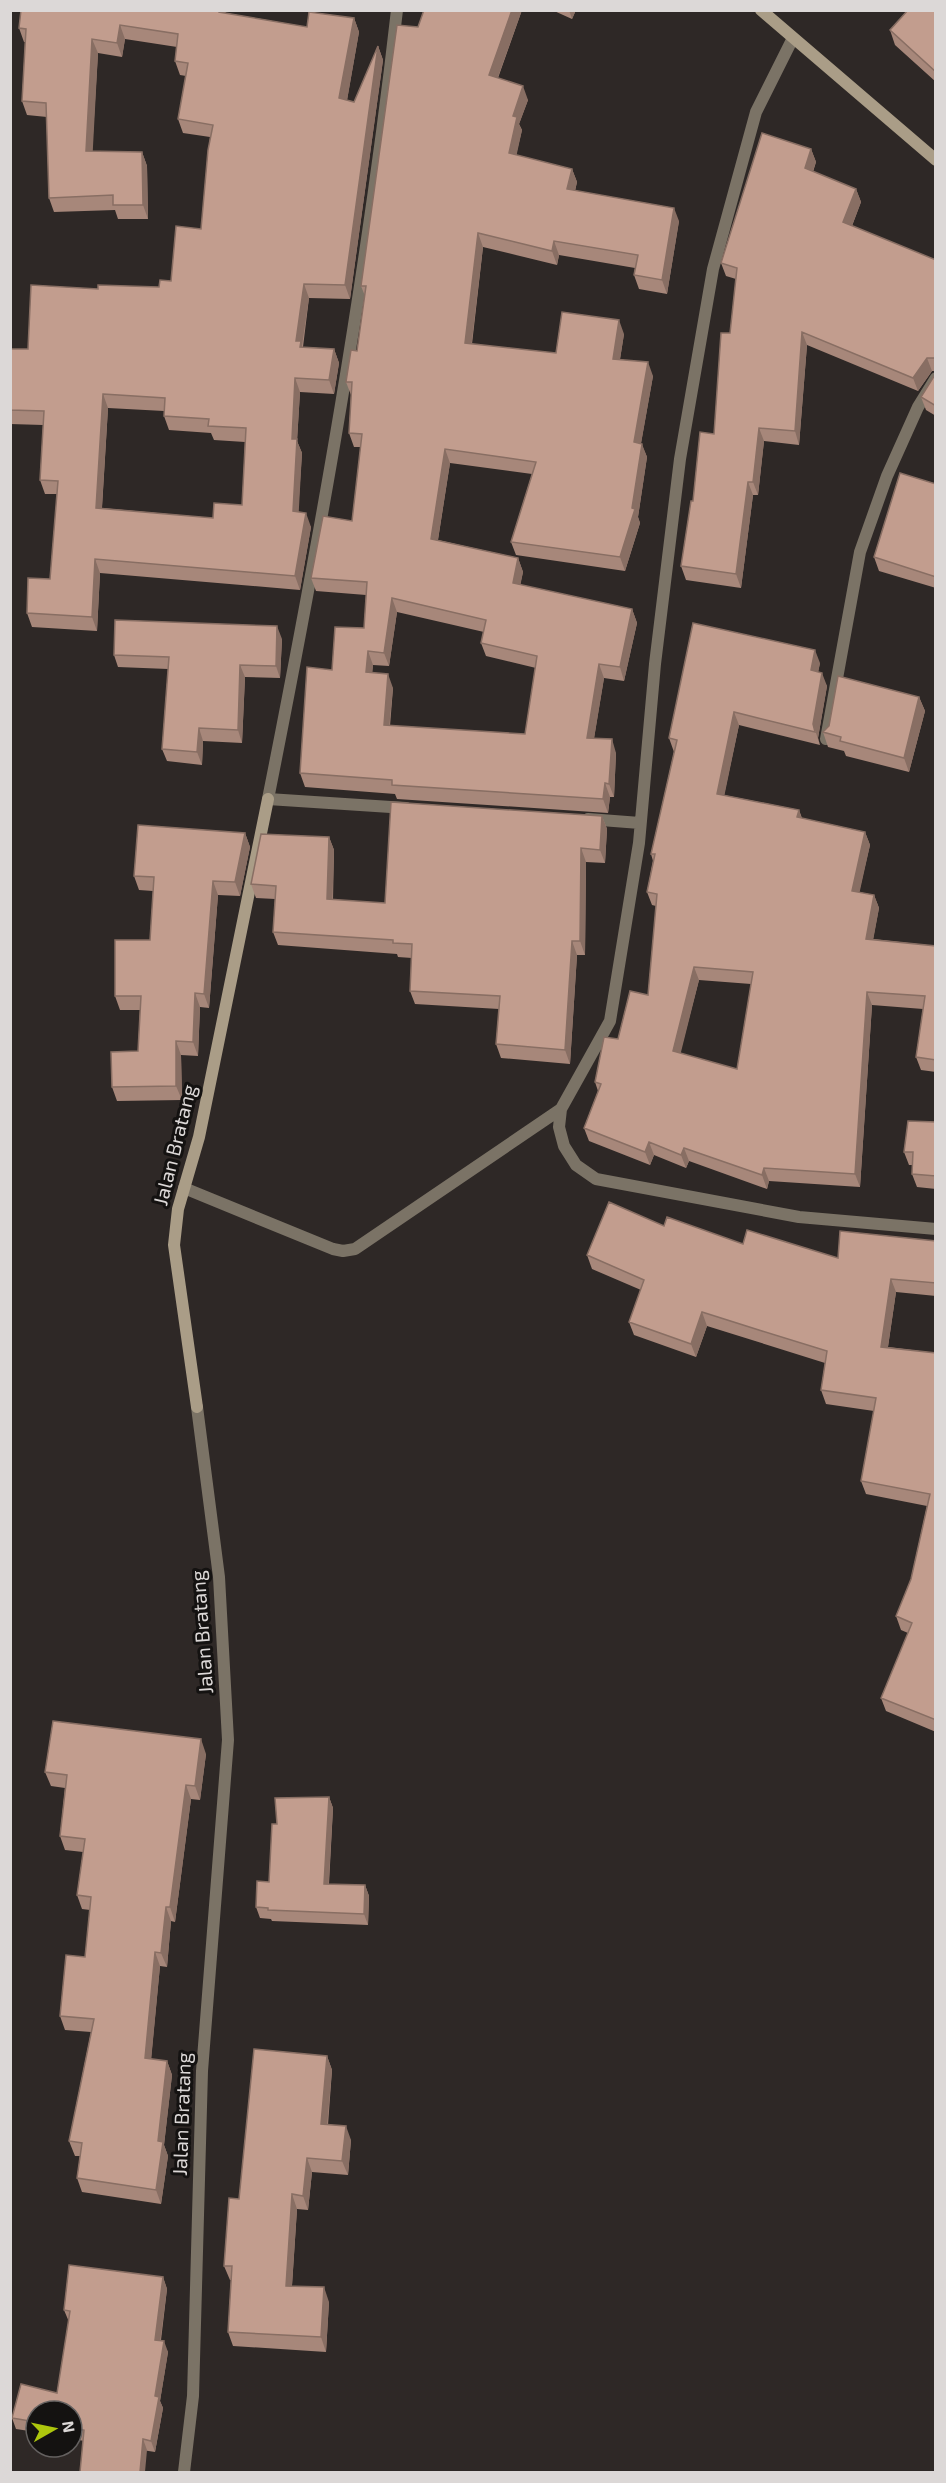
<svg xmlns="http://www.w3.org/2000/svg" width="946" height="2483" font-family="'Exo 2',sans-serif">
  <rect width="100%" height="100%" fill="#2e2826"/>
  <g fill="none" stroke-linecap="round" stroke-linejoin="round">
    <path stroke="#7b7366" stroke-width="12" d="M397,10C367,275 320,538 268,799L406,808
      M793,38L756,112L713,269L680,459L655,664L639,843L610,1021L561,1109L559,1127L564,1146L576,1165L596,1179L799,1217L936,1229
      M826,739L860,552L887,476L918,407L936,378
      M588,819L640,823
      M184,1188L333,1249L343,1251L355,1249L561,1109
      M184,2472L193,2396L202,2071L228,1740L219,1577L197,1407"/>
    <path stroke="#aa9d87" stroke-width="12" d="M761,10L936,160
      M197,1407L174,1245L178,1209L199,1137L268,799"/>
  </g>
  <path fill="#a7877a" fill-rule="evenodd" d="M522,10L498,78L528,100L519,124L522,130L516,155L572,169L577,182L575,191L679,221L667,294L639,289L634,275L635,268L559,255L557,265L483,247L472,344L556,353L624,334L620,359L653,376L641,443L647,457L638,517L640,523L625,571L516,555L511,542L532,474L450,463L438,540L518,558L523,572L520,585L632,609L637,623L624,681L604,678L594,738L616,753L614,797H610L608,813L397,799L395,794L305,787L300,773L332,670L364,628L366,595L316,591L311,578L352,521L361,447H354L349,433L351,395L346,382L357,351L365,296L361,286ZM397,612L484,632L481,643L486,656L536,668L525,734L390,726L393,688L372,673L373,665L389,666Z
    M552,10H576L572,19Z
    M936,10V82L895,45L890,30Z
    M226,13L307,27L354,18L359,32L347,100L354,102L378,46L383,60L350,299L309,298L303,347L334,349L339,363L334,394L300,392L297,441L302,453L298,512L311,527L300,590L100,573L97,631L32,627L27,613L50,579L57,494H45L40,480L43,425L10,424V349H28L98,289L159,287L171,281L201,229L210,137L183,133L178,119L186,76L180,75L175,61L177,47L125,39L122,57L98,53L92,151L142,152L147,166L148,219H118L115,210L54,212L49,198L47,117L27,115L22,101L25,42H24L19,28ZM108,408L164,411V416L169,430L211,433L214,440L245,442L242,505L213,518L102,508Z
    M811,149L816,162L813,172L856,189L861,202L852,226L936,260V371H932L918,391L807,345L799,445L764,441L758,495H753L741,588L686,580L681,566L693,501L714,434L730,333L736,279L726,276L721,263Z
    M936,373V416L926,410L921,397Z
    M936,484V588L879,571L874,557Z
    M282,639L280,678L245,677L242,743L203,741L202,765L167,761L162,749L168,669L118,667L114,655Z
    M820,663L818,672L827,686L818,738L820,745L739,725L724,795L799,810L802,818L865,832L870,845L859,892L874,895L879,908L873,939L936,946V1072L921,1070L916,1057L923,1009L872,1005L860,1187L769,1181L767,1189L689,1161L686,1168L654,1155L650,1165L589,1141L584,1128L598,1091L595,1082L618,1039L648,995L656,906L652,905L647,892L653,861L651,854L674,752L669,738ZM699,980L751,984L737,1069L680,1053Z
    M919,697L925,711L909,772L846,756L844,751L828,747L823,732Z
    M602,816L607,829L605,863L586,862L585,955H577L570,1064L501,1058L496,1044L499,1009L415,1004L410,991L412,958L398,957L397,954L278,945L273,932L275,899L256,898L251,884L329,837L334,850L333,900L385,903Z
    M245,833L250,847L240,896L218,895L209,1008L200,1007L198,1056L181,1055L182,1100L117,1101L112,1087L138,1051L140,1010H120L115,996L150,940L153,891L139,890L134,876Z
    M936,1122V1189L917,1187L912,1174L913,1165H909L904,1152Z
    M664,1226L743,1244L838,1258L936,1241V1296L896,1292L888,1347L936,1353V1732L886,1711L881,1698L908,1633L901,1630L896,1616L911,1579L927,1506L866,1494L861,1481L874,1411L826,1404L821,1390L825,1363L707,1326L696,1357L634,1335L629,1322L641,1290L592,1269L587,1255Z
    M206,1754L200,1800L191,1799L175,1922L171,1921L167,1967L160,1966L151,2059L167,2061L172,2075L164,2145L168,2156L161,2204L82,2192L77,2178L80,2156H75L69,2141L91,2032L65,2030L60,2016L85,1957L90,1910L82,1909L77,1895L83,1852L65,1850L60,1836L65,1788L51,1786L45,1772Z
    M329,1797L333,1808L329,1884L365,1885L369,1896L368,1925L272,1921L271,1919L260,1918L256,1907L269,1882L277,1824Z
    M327,2056L332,2070L328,2125L351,2140L348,2175L312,2172L308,2210L297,2209L292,2286L329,2302L326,2352L233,2346L228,2332L231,2280H230L224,2266L239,2199Z
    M163,2277L167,2289L161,2340L168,2352L160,2401L163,2408L155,2452L72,2439V2411H36V2432L16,2429L12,2418L57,2393L69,2322L64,2310Z"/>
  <path fill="#886e63" d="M219,10H226L224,26L219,12Z
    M512,10H522L494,88L489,75Z
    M569,10H576L572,19Z
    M354,18L359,32L345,112L339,98Z
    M120,25L125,39L122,57L117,43Z
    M92,39L98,53L92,165L86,151Z
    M378,46L383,60L350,299L345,285Z
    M523,86L528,100L519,124L522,130L514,167L509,153L513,116Z
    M811,149L816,162L809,182L805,168Z
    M142,152L147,166L148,219L143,205Z
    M572,169L577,182L572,203L567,189Z
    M856,189L861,202L848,236L843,222Z
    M674,208L679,221L667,294L662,280Z
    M478,233L483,247L470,357L465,343Z
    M554,241L559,255L557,265L552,251Z
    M304,284L309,298L302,346L306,355L296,341Z
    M619,320L624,334L618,372L613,359Z
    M802,332L807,345L799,445L795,431Z
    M334,349L339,363L334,394L329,380Z
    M927,358L932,371L918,391L913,378Z
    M648,362L653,376L639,455L634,442Z
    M295,378L300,392L297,441L302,453L298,525L293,511L292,439Z
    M103,394L108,408L101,522L96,508Z
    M759,428L764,441L758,495L753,482Z
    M642,444L647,457L638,517L640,523L625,571L620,557L632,508Z
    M445,449L450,463L436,552L431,539Z
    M748,482L753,495L741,588L736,574Z
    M306,513L311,527L300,590L295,576Z
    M518,558L523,572L518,597L513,583Z
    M95,559L100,573L97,631L92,617Z
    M392,598L397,612L389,666L384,653Z
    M632,609L637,623L624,681L620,667Z
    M277,626L282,639L280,678L276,666Z
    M815,650L820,663L816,683L811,670Z
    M368,651L373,665L371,686L366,672Z
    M599,664L604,678L592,751L587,738Z
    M240,665L245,677L242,743L238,730Z
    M822,673L827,686L818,738L820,745L813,724Z
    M388,674L393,688L388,739L384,725Z
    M919,697L925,711L909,772L904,758Z
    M734,712L739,725L722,807L717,794Z
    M199,728L203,741L202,765L197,752Z
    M612,739L616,753L614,797L609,784Z
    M605,783L610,797L608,813L603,799Z
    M799,810L803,823L797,817Z
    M602,816L607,829L605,863L600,850Z
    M865,832L870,845L857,904L852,891Z
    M245,833L250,847L240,896L235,882Z
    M329,837L334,850L332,913L327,899Z
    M581,848L586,862L585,955L580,941Z
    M213,881L218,895L209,1008L204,994Z
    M874,895L879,908L871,952L866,939Z
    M572,941L577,955L570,1064L565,1050Z
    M694,967L699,980L678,1064L673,1051Z
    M867,992L872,1005L860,1187L855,1174Z
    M195,993L200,1007L198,1056L193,1042Z
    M176,1041L181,1055L182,1100L176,1086Z
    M649,1142L654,1155L650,1165L645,1152Z
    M684,1148L689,1161L686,1168L681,1155Z
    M764,1168L769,1181L767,1189L762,1175Z
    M891,1279L896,1292L886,1360L881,1347Z
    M702,1312L707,1326L696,1357L691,1344Z
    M201,1739L206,1754L200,1800L195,1786Z
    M186,1785L191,1799L175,1922L170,1907Z
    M329,1797L333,1808L328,1895L324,1884Z
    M365,1885L369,1896L368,1925L364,1914Z
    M166,1907L171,1921L167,1967L161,1953Z
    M155,1952L160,1966L150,2072L145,2058Z
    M327,2056L332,2070L326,2138L321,2124Z
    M167,2061L172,2075L164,2145L168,2156L161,2204L156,2190L158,2141Z
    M346,2126L351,2140L348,2175L342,2161Z
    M307,2158L312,2172L308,2210L303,2196Z
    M292,2194L297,2209L291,2300L286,2286Z
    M163,2277L167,2289L159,2351L155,2340Z
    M324,2287L329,2302L326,2352L321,2337Z
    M164,2341L168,2352L160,2401L163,2408L155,2452L151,2441L155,2396Z
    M143,2439L147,2450L145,2472H140Z"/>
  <path fill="#c29d8e" stroke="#886e63" stroke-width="1.5" fill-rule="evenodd" d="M21,10H219V12L307,27L309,12L354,18L339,98L354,102L378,46L345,285L304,284L296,341H301L300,347L334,349L329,380L295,378L292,439H297L293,511L306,513L295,576L95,559L92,617L27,613L28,578L50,579L58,481L40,480L44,411L10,410V349H28L31,285L98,289V285L159,287L160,280L171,281L176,226L201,229L208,150L213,125L178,119L188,63L175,61L178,34L120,25L117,43L92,39L86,151L142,152L143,205H113V195L49,198L46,103L22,101L26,29L19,28ZM103,394L165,398L164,416L209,419L208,426L246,428L242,505L214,503L213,518L96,508Z
    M424,10H512L489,75L523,86L513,116L517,117L509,153L572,169L567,189L674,208L662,280L634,275L638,255L554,241L552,251L478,233L465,343L556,353L562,312L619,320L613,359L648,362L634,442L642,444L632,508L635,509L620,557L511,542L536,462L445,449L431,539L518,558L513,583L632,609L620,667L599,664L587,738L612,739L609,784L605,783L603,799L392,785V780L300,773L307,667L332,670L335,627L364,628L367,582L311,578L323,516L352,521L362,434L349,433L352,382H346L351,350L357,351L366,286H361L397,25L418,27ZM392,598L486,620L481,643L537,656L525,734L384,725L388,674L366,672L368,651L384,653Z
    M908,10H936V72L890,30Z
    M762,133L811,149L805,168L856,189L843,222L936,260V358H927L913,378L802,332L795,431L759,428L753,482H748L736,574L681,566L691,501H693L700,432L714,434L721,333H730L737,268L721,263Z
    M936,373V406L921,397Z
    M900,473L936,484V577L874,557Z
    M115,620L277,626L276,666L240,665L238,730L199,728L197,752L162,749L169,657L114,655Z
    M693,623L815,650L811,670L822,673L813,724L815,732L734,712L717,794L799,810L797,817L865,832L852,891L874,895L866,939L936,946V1060L916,1057L925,996L867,992L855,1174L764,1168L762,1175L684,1148L681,1155L649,1142L645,1152L584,1128L601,1084L595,1082L604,1037L618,1039L630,991L648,995L657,894L647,892L655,854H651L677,740L669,738ZM694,967L753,972L737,1069L673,1051Z
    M838,676L919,697L904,758L840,741L841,737L823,732L829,726Z
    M391,802L602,816L600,850L581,848L580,941H572L565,1050L496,1044L500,996L410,991L412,944L393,943V940L273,932L276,886L251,884L261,834L329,837L327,899L385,903Z
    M138,825L245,833L235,882L213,881L204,994L195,993L193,1042L176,1041V1086L112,1087L111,1052L138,1051L141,996H115V940H150L154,877L134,876Z
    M908,1121L936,1122V1176L912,1174L913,1152H904Z
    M609,1202L664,1226L667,1217L743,1244L747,1230L838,1258L840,1231L936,1241V1283L891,1279L881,1347L936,1353V1720L881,1698L912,1623L896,1616L911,1579L930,1494L861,1481L876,1398L821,1390L827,1351L762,1331L702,1312L691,1344L629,1322L644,1280L587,1255Z
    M53,1721L201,1739L195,1786L186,1785L170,1907H166L161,1953L155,1952L145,2058L167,2061L158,2141L163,2142L156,2190L77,2178L82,2143L69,2141L94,2019L60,2016L66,1955L85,1957L91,1897L77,1895L85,1839L60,1836L67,1775L45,1772Z
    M329,1797L324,1884L365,1885L364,1914L268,1910V1908L256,1907L257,1881L269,1882L272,1824H277L275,1798Z
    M254,2049L327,2056L321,2124L346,2126L342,2161L307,2158L303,2196L292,2194L286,2286L324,2287L321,2337L228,2332L232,2266H224L229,2198L239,2199Z
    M69,2265L163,2277L155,2340L164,2341L155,2396L159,2397L151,2441L143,2439L140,2472H80L84,2430L72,2428V2411H36V2422L12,2418L21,2384L57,2393L70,2311L64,2310Z"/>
  <g text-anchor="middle" stroke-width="6" stroke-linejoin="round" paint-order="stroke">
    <g font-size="20" fill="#dcd8d7" stroke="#141211">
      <text transform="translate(175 1145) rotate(-76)" y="7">Jalan Bratang</text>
      <text transform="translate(202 1632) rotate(-94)" y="7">Jalan Bratang</text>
      <text transform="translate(182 2114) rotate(-88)" y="7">Jalan Bratang</text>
    </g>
  </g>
  <rect width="946" height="2483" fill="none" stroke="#dcd8d7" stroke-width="24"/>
  <g transform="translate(54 2429) rotate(81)"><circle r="28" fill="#141211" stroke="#646160" stroke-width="1.5"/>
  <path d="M0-4.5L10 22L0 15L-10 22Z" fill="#adc60d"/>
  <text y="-9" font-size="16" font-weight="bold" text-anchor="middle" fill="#dcd8d7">N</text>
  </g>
</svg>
